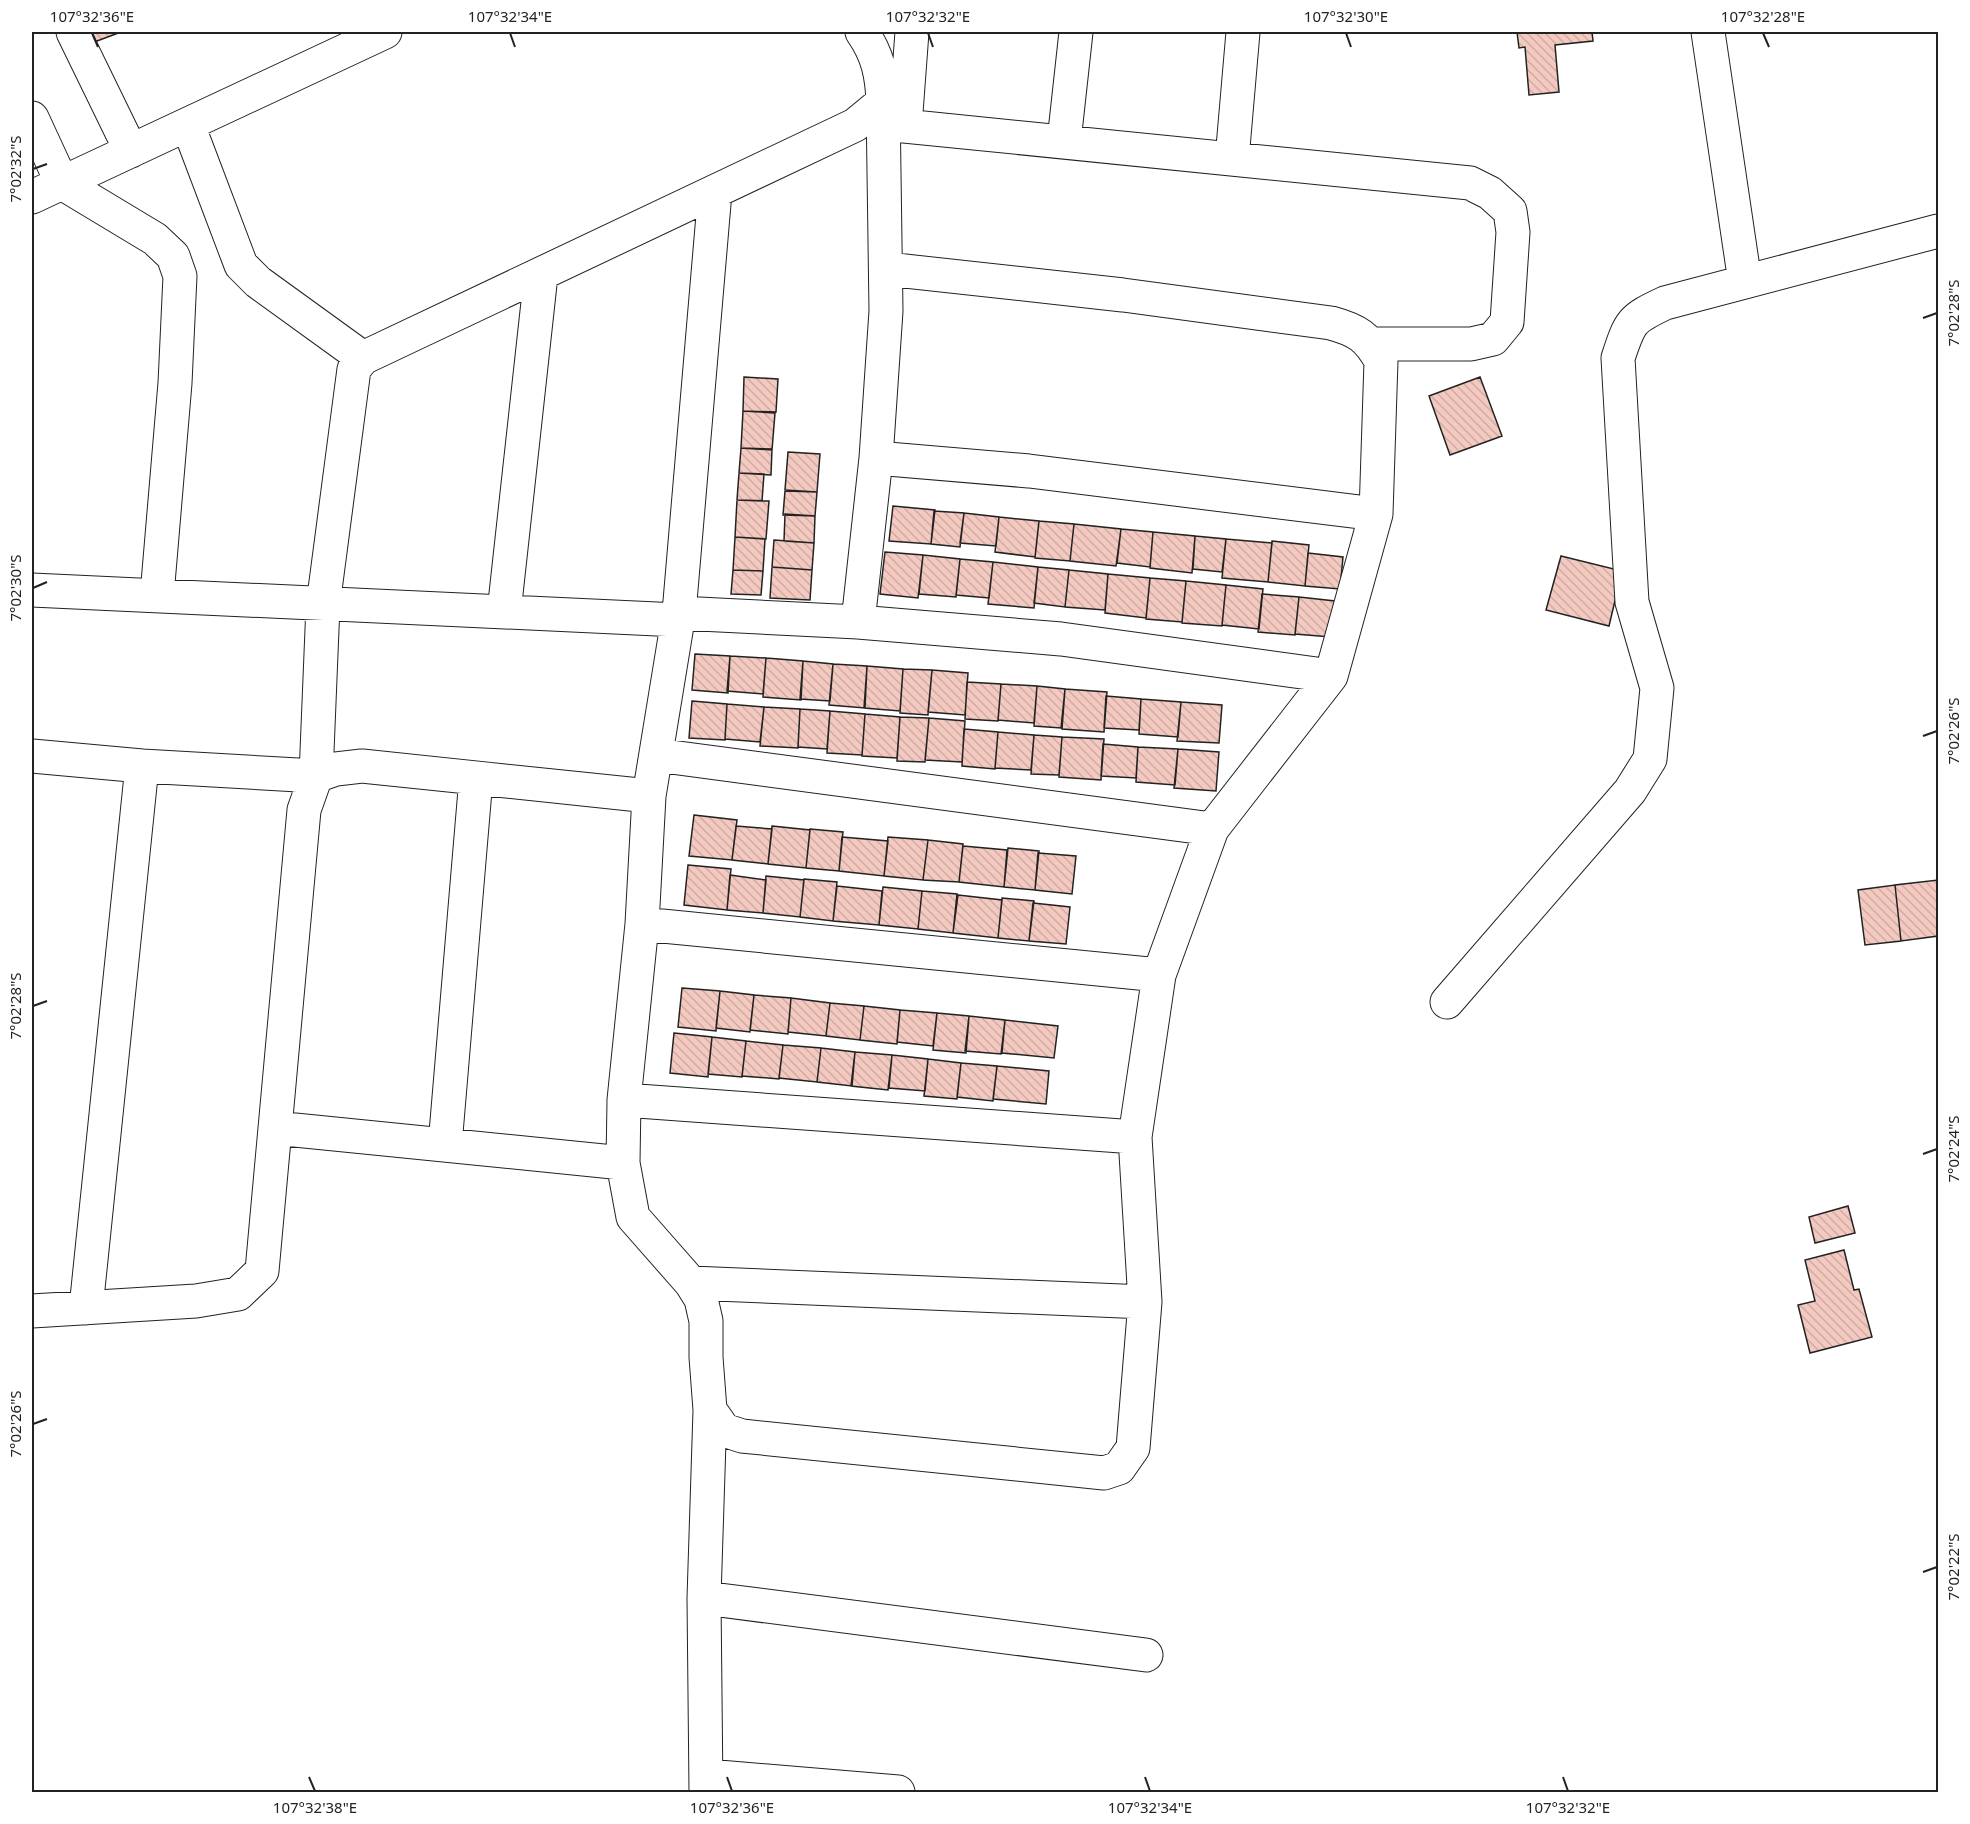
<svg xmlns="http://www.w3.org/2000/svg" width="1970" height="1824" font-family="'Noto Sans',sans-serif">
  <defs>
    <pattern id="building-back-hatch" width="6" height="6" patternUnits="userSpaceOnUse" patternTransform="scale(1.5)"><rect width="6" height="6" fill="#f3c9c0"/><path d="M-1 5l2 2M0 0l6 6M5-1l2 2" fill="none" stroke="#d0aca5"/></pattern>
  </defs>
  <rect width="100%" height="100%" fill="#fff"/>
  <path fill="url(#building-back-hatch)" stroke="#222" stroke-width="1.5" d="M84,32H121L89,44Z
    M1517,32H1592L1593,41L1555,45L1559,92L1529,95L1525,47L1519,48Z
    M744,377L778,379L776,412L743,411Z
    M1480,377L1502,436L1450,455L1429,396Z
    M743,411L775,413L772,450L741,448Z
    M741,448L772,449L771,475L739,473Z
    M788,452L820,454L817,492L785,490Z
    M739,473L764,474L762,501L737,500Z
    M785,491L817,492L815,516L783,515Z
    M737,500L769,501L766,539L735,537Z
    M893,506L935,510L931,544L889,541Z
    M934,511L964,513L960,547L931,544Z
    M964,513L999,517L996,546L960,543Z
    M785,514L815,516L814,543L784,541Z
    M999,517L1039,521L1035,557L995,552Z
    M1039,521L1074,524L1070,561L1035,558Z
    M1074,524L1121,529L1116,566L1070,561Z
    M1121,529L1153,532L1150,567L1117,563Z
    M1153,532L1195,536L1192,573L1150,568Z
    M1195,536L1226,539L1222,572L1193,569Z
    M735,537L765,539L763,571L733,570Z
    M1226,539L1272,543L1268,582L1222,578Z
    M774,540L814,543L812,570L772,567Z
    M1272,541L1309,545L1305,586L1268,582Z
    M885,552L923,555L918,598L880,594Z
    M1308,553L1343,557L1340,589L1305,586Z
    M923,555L960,559L956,597L919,594Z
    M1561,556L1622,571L1609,626L1546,610Z
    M960,559L993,562L989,598L956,595Z
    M993,562L1038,567L1034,608L988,604Z
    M772,567L812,570L810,600L770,598Z
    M1038,567L1069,570L1065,607L1034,603Z
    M733,570L763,571L761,595L731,594Z
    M1069,570L1108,574L1105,610L1065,607Z
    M1108,574L1150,578L1146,618L1105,613Z
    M1150,578L1186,581L1182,622L1146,619Z
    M1186,581L1226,585L1222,626L1182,623Z
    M1226,585L1263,589L1259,629L1222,625Z
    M1262,594L1299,597L1295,635L1258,632Z
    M1299,597L1335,601L1331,637L1295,634Z
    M695,654L730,656L728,693L692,690Z
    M730,656L766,658L763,694L727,691Z
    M766,658L803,661L801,700L763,697Z
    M803,661L833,664L830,701L800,699Z
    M833,664L867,666L865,708L829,705Z
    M867,666L903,669L900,711L864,708Z
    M903,669L932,670L928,715L900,713Z
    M932,670L968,673L965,715L928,712Z
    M967,682L1001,684L998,721L965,719Z
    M1001,684L1037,686L1034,723L998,720Z
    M1037,686L1065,689L1061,728L1034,726Z
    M1065,689L1107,692L1104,732L1062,729Z
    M1106,696L1141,699L1139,730L1104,728Z
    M1141,699L1181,702L1178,737L1139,734Z
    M692,701L727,704L725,740L689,738Z
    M1181,702L1222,705L1219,743L1177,741Z
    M727,704L764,707L760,742L725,739Z
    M764,707L800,709L798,748L760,746Z
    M800,709L830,711L827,749L798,747Z
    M830,711L865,714L862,755L827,753Z
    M865,714L900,717L897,758L862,756Z
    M900,717L929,718L925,762L897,761Z
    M929,718L965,721L962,762L925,760Z
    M964,729L998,732L995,769L962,766Z
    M998,732L1034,735L1031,770L995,768Z
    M1034,735L1062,737L1059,775L1031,774Z
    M1062,737L1104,739L1101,780L1059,777Z
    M1103,744L1138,747L1136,778L1101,776Z
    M1138,747L1178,749L1175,785L1136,782Z
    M1178,749L1219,752L1216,791L1174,788Z
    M694,815L737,820L732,860L689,856Z
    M736,826L772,829L768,864L732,860Z
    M772,826L810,830L806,868L768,864Z
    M810,829L843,832L839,871L806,868Z
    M842,837L888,841L884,876L839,871Z
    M888,837L928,840L923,880L884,876Z
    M928,840L963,844L959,882L923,880Z
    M963,846L1007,850L1004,887L959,882Z
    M1008,848L1039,851L1035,890L1004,887Z
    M1038,853L1076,856L1072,894L1035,890Z
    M688,865L731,869L727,910L684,905Z
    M730,875L766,880L763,913L727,910Z
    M766,876L804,880L800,917L763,913Z
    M804,879L837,882L833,921L800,917Z
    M1938,880V936L1901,941L1895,885Z
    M1895,885L1901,941L1865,945L1858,890Z
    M837,886L882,891L879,925L833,921Z
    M883,887L922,891L918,929L879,925Z
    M922,891L957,894L953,933L918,929Z
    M958,895L1002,900L998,938L953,933Z
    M1002,898L1034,901L1029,941L998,938Z
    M1033,903L1070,907L1066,944L1029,941Z
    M682,988L720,991L716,1031L678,1027Z
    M720,991L754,995L750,1032L716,1028Z
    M754,995L791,998L788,1034L750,1030Z
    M791,998L830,1003L826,1036L788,1032Z
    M830,1003L864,1006L860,1040L826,1036Z
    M864,1006L900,1010L897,1044L860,1040Z
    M900,1010L937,1013L933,1046L897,1042Z
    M937,1013L969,1016L966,1053L933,1050Z
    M969,1016L1005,1020L1001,1054L965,1051Z
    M1005,1020L1058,1026L1054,1058L1002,1053Z
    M674,1033L712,1037L708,1077L670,1073Z
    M712,1037L746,1041L742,1077L708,1074Z
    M746,1041L783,1045L779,1079L742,1076Z
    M783,1045L821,1048L817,1082L779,1078Z
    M821,1048L855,1052L852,1086L817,1082Z
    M855,1052L892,1055L888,1090L851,1086Z
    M892,1055L928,1059L925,1091L889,1088Z
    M928,1059L961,1063L957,1099L924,1096Z
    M961,1063L997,1066L993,1101L957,1097Z
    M997,1066L1049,1071L1046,1104L993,1099Z
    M1848,1206L1855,1233L1815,1243L1809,1217Z
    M1844,1250L1854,1290L1859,1289L1872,1337L1810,1353L1798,1305L1815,1301L1805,1260Z"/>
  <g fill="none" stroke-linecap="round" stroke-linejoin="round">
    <g stroke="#222" stroke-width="35">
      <path id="minor" d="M73,32L131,151
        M1708,32L1745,282
        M32,118L62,183L155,239L173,256L180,276L175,383L157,595
        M884,124L1470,183L1490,193L1510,211L1513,232L1507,322L1493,339L1471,344H1372
        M188,125L241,265L258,282L363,358L855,125L883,102C882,75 878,55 862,32
        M905,126L912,32
        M1064,141L1076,32
        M1232,159L1243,32
        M715,192L679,613L649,796L642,924L624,1100L623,1163L633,1217L691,1283L701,1299L706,1321V1357L710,1410L724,1430L742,1436L1104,1473L1119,1468L1133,1448L1145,1302L1135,1137L1159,975L1212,829L1331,676L1376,514L1381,361C1368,337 1357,330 1331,323L1123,295L887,269
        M32,197L385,32
        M876,458L1029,471L1376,514
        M32,590L678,620
        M504,612L541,275
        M679,613L858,622L1061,639L1331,676
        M858,622L876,458L886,311L883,103
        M656,755L1212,829
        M32,756L142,766L86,1308
        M142,766L316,776L323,605L354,369L363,358
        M642,924L1159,975
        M1447,1002L1630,791L1650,759L1657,688L1632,602L1618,358C1630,321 1631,319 1665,303L1938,231
        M624,1100L1135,1137
        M275,1128L623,1163
        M445,1145L476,778
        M691,1283L1145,1302
        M32,1311L196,1301L238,1294L262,1271L304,810L316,776L336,769L362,766L649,796
        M704,1598L1146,1655
        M707,1776L898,1792
        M706,1792L704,1598L710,1410"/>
    </g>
    <use href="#minor" stroke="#fff" stroke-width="33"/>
  </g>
  <path fill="none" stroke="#222" stroke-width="2" d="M92,33L98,47M510,33L515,47M928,33L933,47M1346,33L1351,47M1763,33L1769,47M33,169L47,164M1923,318L1937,313M33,588L47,582M1923,736L1937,731M33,1006L47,1001M1923,1154L1937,1149M33,1424L47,1419M1923,1572L1937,1567M309,1777L315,1791M727,1777L732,1791M1145,1777L1150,1791M1563,1777L1568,1791"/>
  <rect width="1970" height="1824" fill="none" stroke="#ffffff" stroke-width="66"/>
  <rect x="33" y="33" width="1904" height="1758" fill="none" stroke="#222" stroke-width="2"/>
  <g font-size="15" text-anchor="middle" fill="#222">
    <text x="92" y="22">107°32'36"E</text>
    <text x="510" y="22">107°32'34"E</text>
    <text x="928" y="22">107°32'32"E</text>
    <text x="1346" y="22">107°32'30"E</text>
    <text x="1763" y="22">107°32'28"E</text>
    <text transform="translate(16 169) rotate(-90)" y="5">7°02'32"S</text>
    <text transform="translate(1954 313) rotate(-90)" y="5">7°02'28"S</text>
    <text transform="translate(16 588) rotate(-90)" y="5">7°02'30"S</text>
    <text transform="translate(1954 731) rotate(-90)" y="5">7°02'26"S</text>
    <text transform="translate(16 1006) rotate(-90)" y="5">7°02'28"S</text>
    <text transform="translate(1954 1149) rotate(-90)" y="5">7°02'24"S</text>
    <text transform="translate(16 1424) rotate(-90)" y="5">7°02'26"S</text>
    <text transform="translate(1954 1567) rotate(-90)" y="5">7°02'22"S</text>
    <text x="315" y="1813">107°32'38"E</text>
    <text x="732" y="1813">107°32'36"E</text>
    <text x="1150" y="1813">107°32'34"E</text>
    <text x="1568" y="1813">107°32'32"E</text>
  </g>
</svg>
